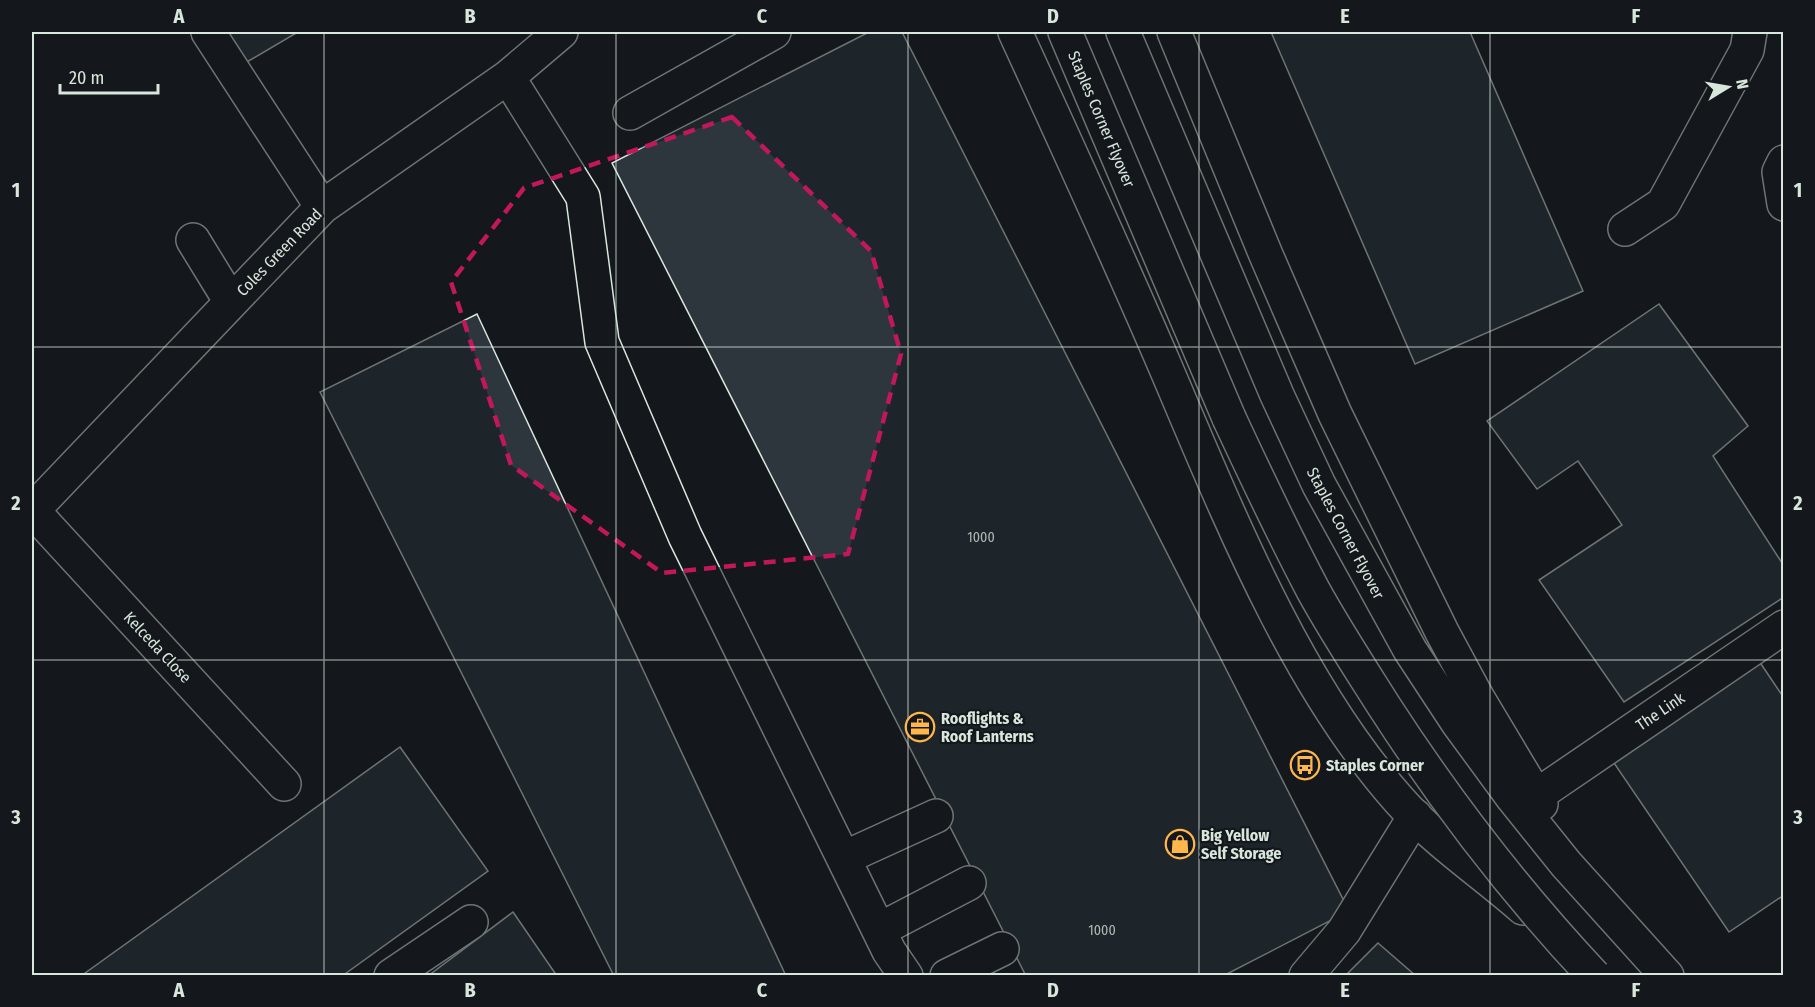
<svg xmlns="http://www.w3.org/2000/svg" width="1815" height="1007" font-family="'Fira Sans Condensed',sans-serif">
  <rect width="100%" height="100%" fill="#14181c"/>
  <path fill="#2c363c" stroke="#d8e6dc" stroke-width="1.5" d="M228,32H298L247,62Z
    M869,32H902L1349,911L1223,976H1026L612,163Z
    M1271,32H1470L1583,291L1415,364Z
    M1659,304L1748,426L1713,456L1784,566V597L1624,702L1539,580L1622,525L1578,461L1537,489L1487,421Z
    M477,314L786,976H614L320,392Z
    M1759,661L1784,698V895L1729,932L1612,760Z
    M400,747L488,871L342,976H81Z
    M513,912L557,976H428Z
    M1378,943L1416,976H1345Z"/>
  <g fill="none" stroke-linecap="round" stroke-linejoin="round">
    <g stroke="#d8e6dc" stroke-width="36">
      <path id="minor" d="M208,32L322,207
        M508,77L583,197L602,342L685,536L889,951L906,976
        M630,113L774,32
        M1784,162L1779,172L1784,204
        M1625,229L1663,204L1747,50L1750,32
        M193,240L231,302
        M32,510L284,784
        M32,511L322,207L508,77L561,32
        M1536,796L1784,627
        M844,858L936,816
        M879,930L969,883
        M391,976L471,922
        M947,976L1002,949
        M1306,976L1344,931L1415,816"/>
    </g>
    <g stroke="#d8e6dc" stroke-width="36">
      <path id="highway" d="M1015,32C1066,143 1117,254 1165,366C1227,511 1294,682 1399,800C1436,842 1482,872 1523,908
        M1065,32L1229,418
        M1123,32L1277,395L1319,485L1410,650L1458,723L1513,798L1566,864L1667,976
        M1174,32L1266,255L1335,414L1442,632L1477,697L1541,804"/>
    </g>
    <use href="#minor" stroke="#14181c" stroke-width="33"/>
    <use href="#highway" stroke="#14181c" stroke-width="33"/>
    <g stroke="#d8e6dc" stroke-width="36" stroke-linecap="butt">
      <path id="highway-bridge" d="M1229,418C1256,476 1283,533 1313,590C1335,630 1360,668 1384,706C1446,802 1516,893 1594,976"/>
    </g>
    <use href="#highway-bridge" stroke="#14181c" stroke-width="33"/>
  </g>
  <path d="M0 0H1815V1007H0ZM732,117L871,251L901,354L848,554L662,573L511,465L451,282L524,188Z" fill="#14181c" fill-opacity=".55" fill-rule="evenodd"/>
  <path fill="none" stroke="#c2185b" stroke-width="4.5" stroke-dasharray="12 8" stroke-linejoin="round" d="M732,117L871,251L901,354L848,554L662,573L511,465L451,282L524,188Z"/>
  <path fill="none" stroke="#d8e6dc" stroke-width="1.5" stroke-opacity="0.55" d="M324,32V976M616,32V976M908,32V976M1199,32V976M1490,32V976M32,347H1784M32,660H1784"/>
  <defs>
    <g id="office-ring" transform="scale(1.5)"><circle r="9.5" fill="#14181c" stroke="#ffb74d" stroke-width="1.5"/><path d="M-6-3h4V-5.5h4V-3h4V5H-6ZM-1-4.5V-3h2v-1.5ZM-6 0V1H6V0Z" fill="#ffb74d"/></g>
    <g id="bus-ring" transform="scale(1.5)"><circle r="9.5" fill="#14181c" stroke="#ffb74d" stroke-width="1.5"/><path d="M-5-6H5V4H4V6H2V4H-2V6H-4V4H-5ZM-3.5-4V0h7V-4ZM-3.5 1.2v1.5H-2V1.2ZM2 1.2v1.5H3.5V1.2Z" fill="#ffb74d"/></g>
    <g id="shop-ring" transform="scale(1.5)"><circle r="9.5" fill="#14181c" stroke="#ffb74d" stroke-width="1.5"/><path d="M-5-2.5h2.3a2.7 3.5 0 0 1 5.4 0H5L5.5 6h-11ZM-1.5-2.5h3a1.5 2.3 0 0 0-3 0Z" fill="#ffb74d"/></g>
  </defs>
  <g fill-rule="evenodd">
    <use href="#office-ring" x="920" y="727"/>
    <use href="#bus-ring" x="1305" y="765"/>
    <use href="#shop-ring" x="1180" y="844"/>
  </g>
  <g text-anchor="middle" stroke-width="4.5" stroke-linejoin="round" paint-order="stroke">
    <g font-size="14" fill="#adbab4">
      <text x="981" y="542">1000</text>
      <text x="1102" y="935">1000</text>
    </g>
    <g font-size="16" fill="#d8e6dc" stroke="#14181c">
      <text transform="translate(1102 119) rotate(67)" y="6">Staples Corner Flyover</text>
      <text transform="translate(279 252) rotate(-46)" y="6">Coles Green Road</text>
      <text transform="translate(1346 533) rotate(62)" y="6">Staples Corner Flyover</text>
      <text transform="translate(158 647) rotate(47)" y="6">Kelceda Close</text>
      <text transform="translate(1660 711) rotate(-34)" y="6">The Link</text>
    </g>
    <g font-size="16" font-weight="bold" fill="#d8e6dc" stroke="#14181c" text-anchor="start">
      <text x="941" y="724">Rooflights &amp;<tspan x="941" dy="18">Roof Lanterns</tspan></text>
      <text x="1326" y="771">Staples Corner</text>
      <text x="1201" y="841">Big Yellow<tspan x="1201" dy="18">Self Storage</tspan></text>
    </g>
  </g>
  <rect width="1815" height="1007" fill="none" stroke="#14181c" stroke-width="66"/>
  <g transform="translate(1728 87) rotate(79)" stroke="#14181c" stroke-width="4.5" paint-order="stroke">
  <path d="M0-4.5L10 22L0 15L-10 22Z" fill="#d8e6dc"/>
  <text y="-9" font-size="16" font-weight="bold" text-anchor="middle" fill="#d8e6dc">N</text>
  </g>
  <path d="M60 84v9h98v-9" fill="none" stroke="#d8e6dc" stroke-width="3"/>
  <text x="69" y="84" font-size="18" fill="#d8e6dc" stroke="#14181c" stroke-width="4.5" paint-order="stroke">20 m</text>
  <rect x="33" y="33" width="1749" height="941" fill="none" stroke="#d8e6dc" stroke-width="2"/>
  <g font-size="20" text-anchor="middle" font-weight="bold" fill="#d8e6dc">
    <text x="179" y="23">A</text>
    <text x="470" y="23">B</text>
    <text x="762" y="23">C</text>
    <text x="1053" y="23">D</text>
    <text x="1345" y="23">E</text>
    <text x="1636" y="23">F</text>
    <text x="16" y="197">1</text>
    <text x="1798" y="197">1</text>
    <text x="16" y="510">2</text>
    <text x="1798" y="510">2</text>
    <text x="16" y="824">3</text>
    <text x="1798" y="824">3</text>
    <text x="179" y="997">A</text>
    <text x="470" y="997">B</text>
    <text x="762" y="997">C</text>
    <text x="1053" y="997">D</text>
    <text x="1345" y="997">E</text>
    <text x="1636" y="997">F</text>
  </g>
</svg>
